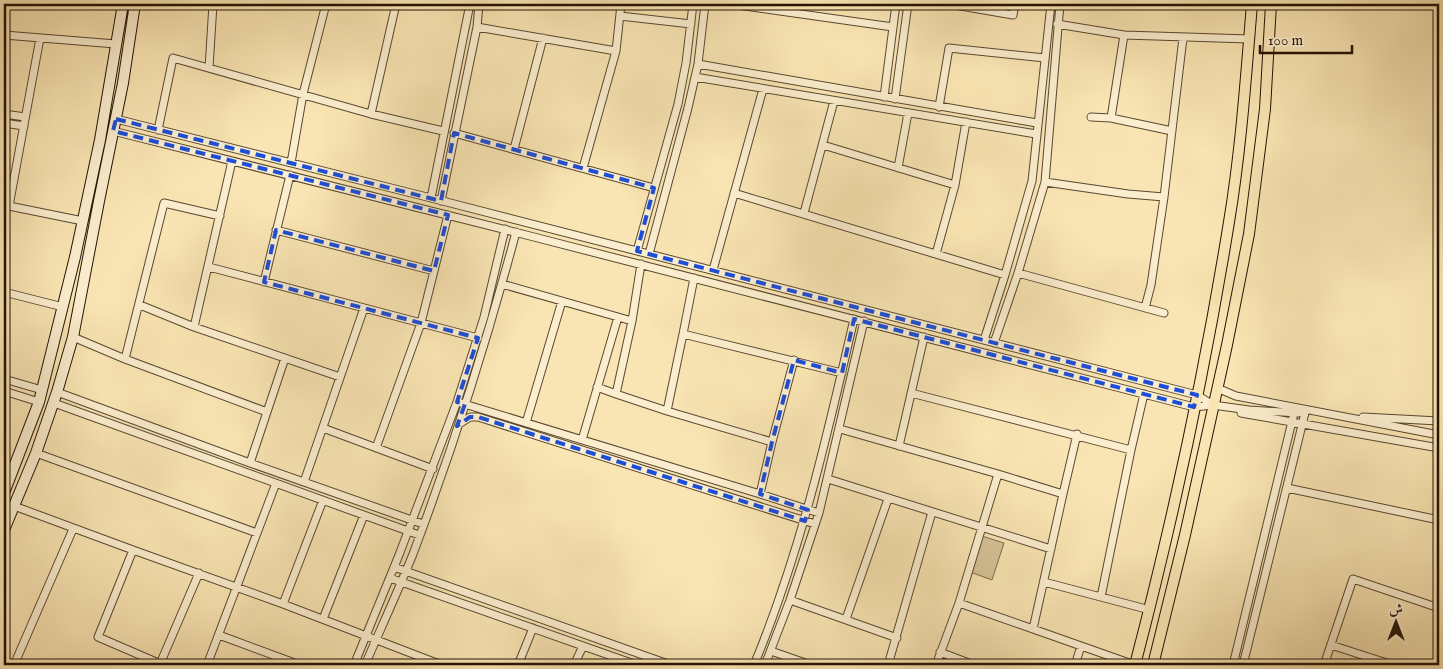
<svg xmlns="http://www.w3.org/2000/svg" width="1443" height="669" font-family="'IM FELL English',Amiri,serif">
  <rect width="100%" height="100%" fill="#f9e5b3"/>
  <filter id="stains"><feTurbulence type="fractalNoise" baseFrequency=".004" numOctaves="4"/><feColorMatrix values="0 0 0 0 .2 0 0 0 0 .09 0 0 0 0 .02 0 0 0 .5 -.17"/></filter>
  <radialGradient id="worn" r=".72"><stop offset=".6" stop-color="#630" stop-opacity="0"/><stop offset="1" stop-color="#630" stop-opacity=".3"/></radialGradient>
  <path fill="#d5c195" stroke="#7c6a4c" d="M982,536L1004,543L992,580L970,572Z"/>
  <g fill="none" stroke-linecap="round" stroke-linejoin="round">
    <g stroke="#594830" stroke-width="9">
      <path id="minor" d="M730,4L893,27
        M949,4L1013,15L1015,4
        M620,16L691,24
        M1057,24L1124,35
        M477,27L616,51
        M4,35L116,44
        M698,64L1037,123
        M209,68L213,4
        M695,77L1036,134
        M884,97L896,4
        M895,99L908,4
        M939,107L949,48L1045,58
        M4,114L25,117
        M371,114L396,4
        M1091,117L1111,118L1172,131
        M1111,118L1124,35L1249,39
        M4,123L24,126
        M158,130L173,58L371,114L443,131
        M113,131L530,236L1194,407L1213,405L1197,395L431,198L116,119
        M454,133L654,188
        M823,145L955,185
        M514,149L543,38
        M291,163L303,94L326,4
        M583,168L616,51L621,4
        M898,168L908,113
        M1045,182L1128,194L1164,197
        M734,193L1005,275
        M431,198L470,4
        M441,201L477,27L479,4
        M4,205L83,221
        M9,206L40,38
        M804,213L834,101
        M276,230L434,271
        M637,251L678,104L686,63L693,4
        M649,254L688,108L698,64L705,4
        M936,254L955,185L966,122
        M209,267L478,338
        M713,270L763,89
        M1018,273L1164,313
        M694,278L683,334L842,373
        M264,282L290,175
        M502,284L632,321L616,394L667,411
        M4,292L63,307
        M140,305L194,327L340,377
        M1145,308L1151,285L1164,197L1183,38
        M632,321L641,264
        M194,327L232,161
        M683,334L667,411L772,442L760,494
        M73,337L125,359L267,412
        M984,340L1005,275L1032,181L1051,4
        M994,343L1018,273L1045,182L1060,4
        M125,359L164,203L220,216
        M4,379L42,390
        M597,387L616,394
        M1217,388L1236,396L1439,435
        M4,391L39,402
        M57,392L250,463L423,524
        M911,393L1131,450
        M54,403L419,535
        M461,403L760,494L819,513
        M1213,405L1249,410L1298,413
        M1241,413L1439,448
        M1363,417L1439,421
        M526,423L562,301
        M459,424L470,417H478L815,524
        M323,428L433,469
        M840,429L998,474L959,603L936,665
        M582,440L618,317
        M772,442L794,360
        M899,446L924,337
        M376,448L421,323L448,215
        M36,453L257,533
        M250,463L285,358
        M998,474L1063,494L1033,629L1135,665
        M828,479L1051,549
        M304,482L364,308
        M1287,488L1439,520
        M1063,494L1077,434
        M14,506L133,550L98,637L163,665
        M133,550L283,604L434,662
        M394,567L671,665
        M390,578L637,665
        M1044,582L1150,610
        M1101,597L1131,450L1144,394
        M790,600L897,638
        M959,603L1033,629
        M283,604L323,500
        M323,619L364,515
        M846,619L888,499
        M219,635L300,665
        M1331,645L1393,665
        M771,651L811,665
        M940,652L974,665
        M160,664L199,573
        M14,665L73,529
        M207,665L276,483
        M354,665L399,555L457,402L484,317L505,229
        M365,665C381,628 398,591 413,554C453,448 487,341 516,232
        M432,665L434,662L444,665
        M518,665L533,628
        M574,665L583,646
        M754,665C800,554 827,437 854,319
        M765,665L790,600L819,513L864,321
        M888,665L932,512
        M1075,665L1081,646
        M1233,665L1294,413
        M1243,665L1305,413
        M1324,665L1353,579L1439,608"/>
    </g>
    <g stroke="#241304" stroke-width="12">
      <path id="secondary" d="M4,493L39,402L75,257L100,140L123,4
        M4,530L36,453L57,392L73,337L99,201L123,83L135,4"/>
    </g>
    <g stroke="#241304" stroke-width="12">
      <path id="primary" d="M1135,665C1173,519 1205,371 1229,222C1241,150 1246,76 1252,4
        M1153,665L1185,535L1227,345L1249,234L1265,109L1271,4"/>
    </g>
    <use href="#minor" stroke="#fbeece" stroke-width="7"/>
    <use href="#secondary" stroke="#fbeece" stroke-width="10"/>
    <use href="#primary" stroke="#f9e5b3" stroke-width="10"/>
  </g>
  <path fill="none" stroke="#1d4ed8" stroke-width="4" stroke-dasharray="10 6" stroke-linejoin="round" d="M116,119L441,201L454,133L654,188L637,251L1197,395L1194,407L854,319L842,373L794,360L772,442L760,494L808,510L805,521L478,417H470L457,426L465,404L457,402L478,338L264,282L276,230L434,271L448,215L113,131Z"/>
  <rect width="1443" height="669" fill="none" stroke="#f9e5b3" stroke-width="20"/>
  <rect x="5" y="5" width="1433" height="659" fill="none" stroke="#241304" stroke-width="2.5"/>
  <rect x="10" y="10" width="1423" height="649" fill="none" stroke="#241304"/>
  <g transform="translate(1396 622)" stroke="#fbeece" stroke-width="4" paint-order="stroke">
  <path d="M0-4L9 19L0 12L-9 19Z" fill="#241304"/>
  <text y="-8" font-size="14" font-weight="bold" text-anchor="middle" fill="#241304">ش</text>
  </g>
  <path d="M1260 45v8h92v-8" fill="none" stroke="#241304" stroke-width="2.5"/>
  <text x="1268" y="45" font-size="15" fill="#241304" stroke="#fbeece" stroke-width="4" paint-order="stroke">100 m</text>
  <rect width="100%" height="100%" filter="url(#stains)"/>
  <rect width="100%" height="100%" fill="url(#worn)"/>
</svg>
